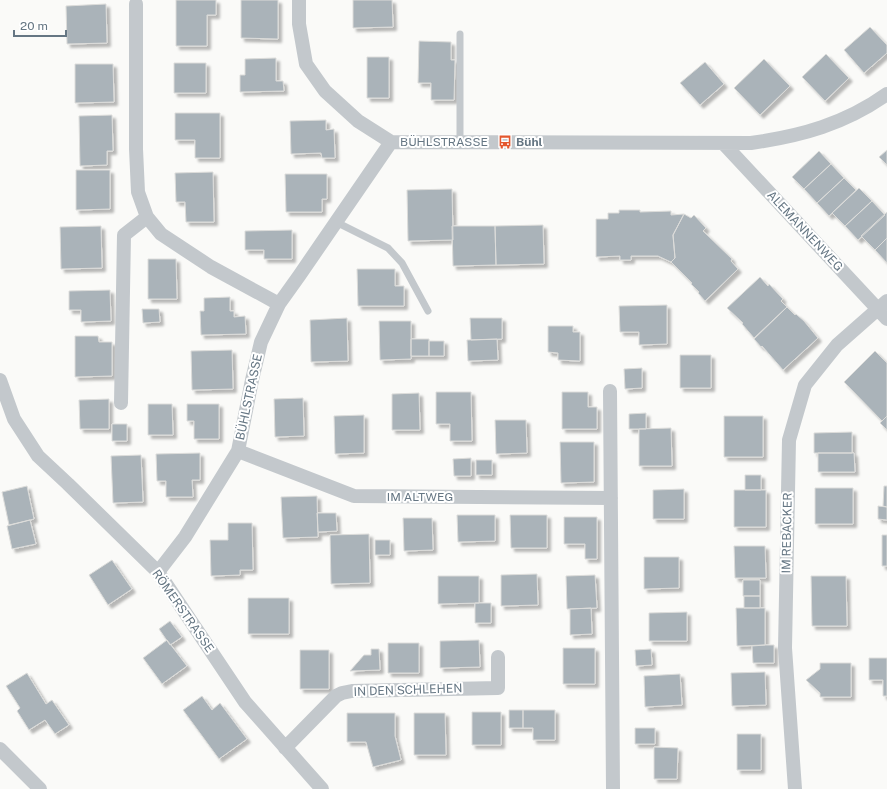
<svg xmlns="http://www.w3.org/2000/svg" width="887" height="789" font-family="'Public Sans',sans-serif">
  <defs>
    <filter id="shadow"><feDropShadow dx="3.5" dy="3.5" stdDeviation="1" flood-color="#0004"/></filter>
  </defs>
  <rect width="100%" height="100%" fill="#fafaf8"/>
  <path fill="#aab3b9" stroke="#dcdcda" filter="url(#shadow)" d="M176,0H216V15H207V46H176Z
    M241,0H278V39L241,38Z
    M353,0H392L393,27L353,28Z
    M106,4L107,43L67,44L66,6Z
    M870,27L887,45V53L864,73L844,50Z
    M419,41L451,42V60H455L454,100H431V83H418Z
    M826,54L849,78L825,101L802,77Z
    M367,57H389V98H367Z
    M276,58V81H283L284,91L240,92V75H245V59Z
    M764,59L790,86L760,115L734,88Z
    M705,62L724,84L700,105L680,83Z
    M174,63H206V93H174Z
    M75,64H113L114,102L75,103Z
    M175,113H220V158H195V140H175Z
    M112,115L113,151H107V165L80,166L79,116Z
    M326,120V130L334,129L335,158H322L321,153L291,154L290,121Z
    M887,150V165L879,157Z
    M819,151L831,164L804,189L792,177Z
    M831,164L844,178L817,203L804,189Z
    M76,170H110V209L76,210Z
    M213,172L214,222H186L185,202H176L175,173Z
    M285,174H327V199H322V212H286Z
    M844,178L856,190L829,216L817,203Z
    M859,188L872,201L845,226L832,213Z
    M452,189L453,240L408,241L407,190Z
    M872,201L885,215L858,240L845,226Z
    M619,210H640V212L671,211V215L684,214L673,235L675,258L671,262L658,256H631V260H620V256L596,257V219H608V213H619Z
    M887,212V238L875,250L861,236Z
    M684,214L691,218L694,215L706,228L703,231L732,259L731,261L738,269L705,301L698,293L699,292L691,284L692,283L671,262L675,258L673,235Z
    M543,225L544,264L496,265L495,226Z
    M101,226L102,268L61,269L60,227Z
    M452,226H495L496,265L453,266Z
    M292,230V259H264V250H245V231Z
    M887,238V263L875,250Z
    M148,259H176L177,299H148Z
    M357,269H395V286H404V306H358Z
    M760,277L768,286L769,284L783,299L781,301L787,307L754,338L742,324L743,323L727,308Z
    M110,290L111,321L81,322V310H69V291Z
    M230,297V311H234V317L245,316L246,334L201,335L200,311H204V298Z
    M667,305V344L639,345V332H620L619,306Z
    M787,307L795,315L796,314L804,321L818,338L783,370L762,346L761,347L754,339Z
    M142,309H159L160,322L143,323Z
    M347,318L348,361L311,362L310,320Z
    M470,318H502V339L471,340Z
    M379,321H411V359L380,360Z
    M548,326H573V332H580V361L558,360V353L548,352Z
    M75,336H98L99,342H112V376L75,377Z
    M411,339H429V356H411Z
    M497,339L498,360L468,361L467,340Z
    M429,341H444V356H429Z
    M232,350L233,389L192,390L191,351Z
    M875,351L887,363V416L882,421L844,382Z
    M680,355H711V388H680Z
    M642,368V388L625,389L624,369Z
    M436,392H471L472,441H450V424H436Z
    M562,392H588V407H597V429H562Z
    M419,393L420,430H392V394Z
    M303,398L304,436L275,437L274,399Z
    M109,399V429H80L79,400Z
    M148,404H172L173,435H148Z
    M187,404H219V439H194V421H187Z
    M646,413V429H629V414Z
    M364,415V453L335,454L334,416Z
    M724,416H763V457H724Z
    M887,416V430L880,423Z
    M495,420H526L527,453L496,454Z
    M112,424H127V441H112Z
    M671,428L672,466H639V429Z
    M852,432V453H814V433Z
    M560,442H594V482L561,483Z
    M200,453V480H192L193,497H166V481H157L156,454Z
    M818,453H854L855,472H818Z
    M141,455L143,502L113,503L111,456Z
    M471,458V476H454L453,459Z
    M476,460H492V475H476Z
    M745,475H761V490H745Z
    M27,486L34,519L9,525L2,492Z
    M884,486H887V507L883,506Z
    M815,488H853V524H815Z
    M684,489V519H653V490Z
    M734,490H766V527H734Z
    M317,496L318,537L283,538L281,497Z
    M878,506L887,507V520L878,519Z
    M317,513H336L337,531L318,532Z
    M457,515H495V541L458,542Z
    M510,515H547V548H511Z
    M564,517H597V559H585V544H564Z
    M403,518H432L433,550L404,551Z
    M30,520L36,544L12,549L7,526Z
    M228,523H252L253,570H240V575L211,576L210,540H228Z
    M369,534L370,583L331,584L330,535Z
    M882,535H887V566H882Z
    M375,540H390V555H375Z
    M734,546H765L766,578H735Z
    M644,557H679V588L644,589Z
    M112,560L132,589L108,605L89,575Z
    M537,574L538,605L501,606V575Z
    M595,575L597,608L567,609L566,576Z
    M438,576H479V603L438,604Z
    M811,576H846L847,626H812Z
    M743,580H760V596H743Z
    M744,596H760V608H744Z
    M248,598H289V634H248Z
    M475,603H491V623H475Z
    M591,608L592,634L570,635V609Z
    M736,608H765V645L737,646Z
    M687,612V641H649V613Z
    M170,621L182,637L170,645L159,629Z
    M167,640L187,666L162,684L143,658Z
    M479,640L480,667L440,668V641Z
    M388,643H419V673H388Z
    M765,645H774V663H753L752,646Z
    M563,648H595V684H563Z
    M371,649H379L380,670L350,671L364,655H371Z
    M651,649L652,665L636,666L635,650Z
    M300,650H329V689H300Z
    M869,658H887V696H883V680H869Z
    M820,663H851V697H820V693L806,680L820,669Z
    M765,672L766,705L732,706L731,673Z
    M27,673L46,704L52,700L69,725L55,734L45,720L29,730L17,711L20,708L6,686Z
    M680,674L682,705L645,707L644,676Z
    M202,696L212,710L220,703L247,739L219,759L183,710Z
    M509,710H523V728H509Z
    M523,710H555V740H533V728H523Z
    M472,712H501V745H472Z
    M347,713H395V736L401,760L373,767L366,742H347Z
    M414,713H445L446,755H414Z
    M635,728H655V744H635Z
    M737,734H761V770H737Z
    M654,747L678,748L677,779H654Z"/>
  <g fill="none" stroke-linecap="round" stroke-linejoin="round">
    <path stroke="#c3c8cc" stroke-width="7" d="M460,34V142
      M336,222L388,248L402,263L428,311"/>
    <path stroke="#c3c8cc" stroke-width="14" d="M299,0V24L306,64L325,91L358,121L391,142
      M136,4V149L138,192L147,217L161,234L211,267L279,304
      M723,143L887,319
      M0,380L14,419L38,456L68,484L158,572L245,702L322,789
      M610,391L613,789
      M121,403L124,235L147,217
      M238,451L354,496L611,498
      M158,572L185,537L238,451L252,380L261,342L279,304L299,276L391,142L751,143C801,136 845,124 887,94
      M285,748L336,696L342,693L352,691L498,688V657
      M0,749L40,789
      M795,789L785,648L789,440L805,385L837,345L887,301"/>
  </g>
  <defs>
    <g id="bus-bare" transform="scale(1.08)"><path d="M-5-6H5V4H4V6H2V4H-2V6H-4V4H-5ZM-3.5-4V0h7V-4ZM-3.5 1.2v1.5H-2V1.2ZM2 1.2v1.5H3.5V1.2Z" fill="#e4572e" stroke="#fff" stroke-width="2.5" paint-order="stroke"/></g>
  </defs>
  <g fill-rule="evenodd">
    <use href="#bus-bare" x="505" y="142"/>
  </g>
  <g text-anchor="middle" stroke-width="4" stroke-linejoin="round" paint-order="stroke">
    <g font-size="12" fill="#657683" stroke="#fff">
      <text x="444" y="146">BÜHLSTRASSE</text>
      <text transform="translate(805 231) rotate(47)" y="4">ALEMANNENWEG</text>
      <text transform="translate(249 397) rotate(-78)" y="4">BÜHLSTRASSE</text>
      <text x="420" y="501">IM ALTWEG</text>
      <text transform="translate(787 533) rotate(-89)" y="4">IM REBACKER</text>
      <text transform="translate(183 611) rotate(55)" y="4">RÖMERSTRASSE</text>
      <text transform="translate(408 690) rotate(-2)" y="4">IN DEN SCHLEHEN</text>
    </g>
    <g font-size="12" font-weight="bold" fill="#657683" stroke="#fff" text-anchor="start">
      <text x="516" y="146">Bühl</text>
    </g>
  </g>
  <path d="M14 30v6h52v-6" fill="none" stroke="#657683" stroke-width="2"/>
  <text x="20" y="30" font-size="12" fill="#657683" stroke="#ffffff" stroke-width="3" paint-order="stroke">20 m</text>
</svg>
